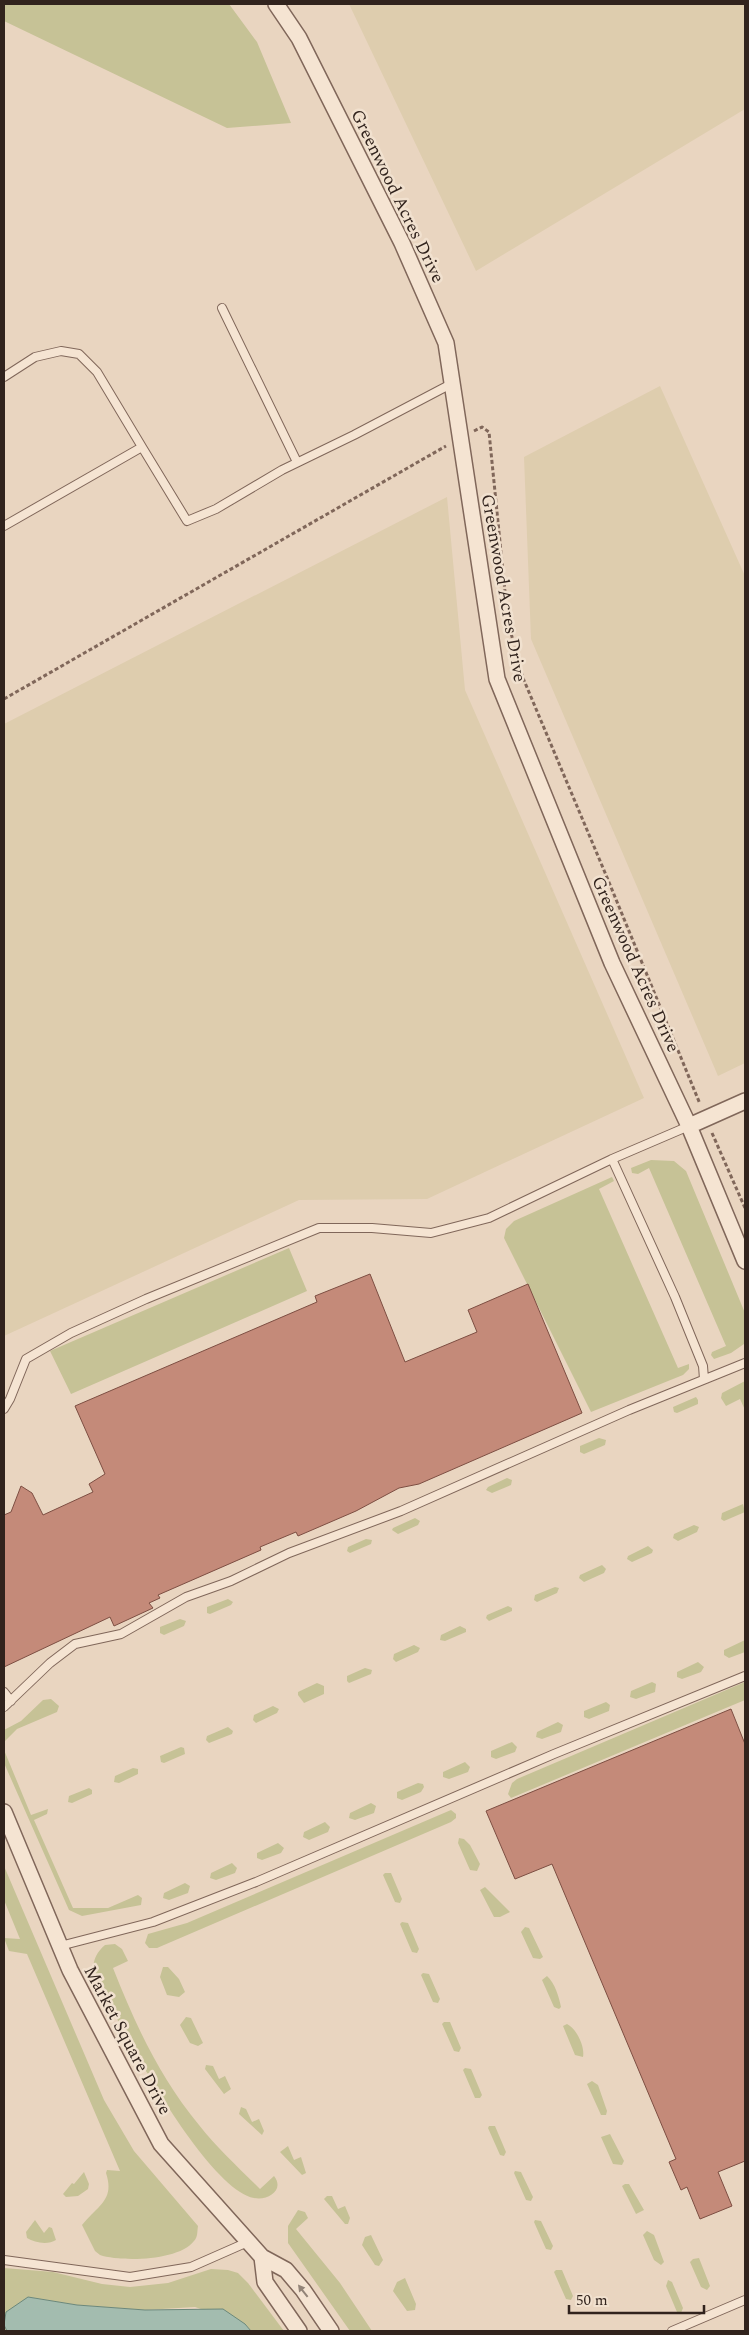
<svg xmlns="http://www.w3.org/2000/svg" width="749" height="2335" font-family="Spectral,serif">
  <rect width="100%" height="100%" fill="#e9d5c0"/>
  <path fill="#decdae" d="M349,4H745V109L476,271Z
    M660,386L745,576V1063L718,1076L531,639L524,457Z
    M447,497L465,690L644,1098L427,1199L299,1200L4,1336V724Z"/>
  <path fill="#c6c296" d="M4,4H229L257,42L291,123L227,128L4,21Z
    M651,1160L674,1161L686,1171L745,1313L744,1344L731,1353L714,1359L711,1355L712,1352L726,1346L649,1168L638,1174L632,1173L631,1168Z
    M612,1177L614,1181L599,1189L678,1368L689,1364V1369L683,1375L591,1412L504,1238L506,1229L514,1221Z
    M289,1248L307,1291L71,1394L50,1351Z
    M745,1381V1410L740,1399L726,1406L721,1398L722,1393Z
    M696,1397L698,1400V1404L677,1413L674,1412L673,1407Z
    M599,1438L606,1440L605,1445L584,1454L580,1452V1446Z
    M507,1478L512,1480L511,1485L492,1493L486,1490L488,1487Z
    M743,1504L745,1512L724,1521L721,1519L722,1513Z
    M415,1518L420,1521L418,1525L398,1534L392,1530L393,1528Z
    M694,1525L699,1527L697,1532L678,1541L673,1538L674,1534Z
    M366,1539L372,1540L371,1544L350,1553L347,1551L348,1547Z
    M648,1546L653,1550L652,1553L632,1562L627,1559L628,1556Z
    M602,1565L606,1569L604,1573L584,1582L579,1578L580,1575Z
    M555,1587L559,1588L557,1593L537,1602L534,1600L535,1595Z
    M228,1599L233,1602L231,1605L210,1614L207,1613V1607Z
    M508,1606L512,1608V1611L489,1621L486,1618L487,1615Z
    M180,1619L186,1621L184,1626L164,1635L160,1633V1627Z
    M460,1626L466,1629V1632L445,1641L440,1640L441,1635Z
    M745,1640V1652L729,1658L724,1655V1650Z
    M414,1645L420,1648L418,1652L396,1662L393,1659L394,1654Z
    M698,1662L704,1667L701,1672L682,1679L677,1677V1672Z
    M365,1668L372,1670L371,1674L349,1683L347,1681V1676Z
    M652,1682L656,1684L655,1692L636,1699L630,1697L631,1691Z
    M745,1682V1700L511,1798L508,1794L512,1783L517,1779Z
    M317,1683L324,1686V1694L304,1703L298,1695V1692Z
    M51,1699L59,1706L57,1712L17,1729L4,1742V1730L21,1721L43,1700Z
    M606,1702L610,1705L609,1711L589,1719L584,1717V1711Z
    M273,1706L279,1709L277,1713L256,1723L253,1720L254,1715Z
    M558,1722L563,1725L561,1732L542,1739L536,1737L537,1732Z
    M228,1727L233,1731L232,1734L209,1743L206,1740L207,1736Z
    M512,1742L517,1747L515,1752L496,1759L491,1757V1751Z
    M181,1747L184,1748L185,1754L164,1763L161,1762L160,1756Z
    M4,1750L31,1815L48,1809L47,1814L34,1820L73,1908H108L138,1895L142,1898L141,1905L82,1916L69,1910L4,1763Z
    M465,1762L470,1767L468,1772L449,1779L443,1777V1772Z
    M133,1768L138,1769V1774L119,1783L114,1782L115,1776Z
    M418,1783L423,1784L424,1787L421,1792L402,1800L397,1798V1792Z
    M89,1788L92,1790V1794L72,1803L68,1802L69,1796Z
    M371,1803L376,1806L374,1813L355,1820L349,1818L350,1813Z
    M451,1810L456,1814V1818L451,1822L157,1948H149L145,1943L148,1934L187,1923Z
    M325,1822L330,1827L328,1832L309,1840L303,1837L304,1832Z
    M459,1838L464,1839L470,1845L480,1864L477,1871L470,1870L458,1843Z
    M278,1843L284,1848L281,1853L262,1860L257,1858V1853Z
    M232,1863L237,1868L235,1873L216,1880L210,1878L211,1873Z
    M4,1866L104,2100L134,2151L198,2226C197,2232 198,2237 194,2241C179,2261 121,2262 100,2255L95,2251L82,2225C98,2205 115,2200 106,2173L107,2170L120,2171L27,1954L9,1951L4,1938L20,1939L4,1900Z
    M385,1873H391L402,1899L400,1903L395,1902L383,1875Z
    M185,1883L190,1886L188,1893L169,1900L163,1898L164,1893Z
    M485,1887L510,1912L500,1917H494L480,1890Z
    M402,1922L408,1923L419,1949L417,1953L412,1952L400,1924Z
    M525,1927L529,1928L543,1957L540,1959L533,1958L521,1932Z
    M115,1944L122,1949L128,1961L113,1968C135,2024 160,2078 199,2125C217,2148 239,2168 260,2189L274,2176C285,2190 268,2201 254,2198C205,2189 112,2016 93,1968C94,1958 97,1952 105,1945Z
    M163,1967H168L179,1979L185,1992L179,1997L167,1995L160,1977Z
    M423,1973L429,1974L440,1999L438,2003L433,2002L421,1975Z
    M547,1976C555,1983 559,1997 561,2007L559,2009L554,2007L542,1980Z
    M186,2017L191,2018L203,2043L198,2046L190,2043L180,2025Z
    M444,2022H450L461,2048L459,2052L454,2051L442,2024Z
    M567,2024C577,2029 585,2047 583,2057L575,2055L563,2026Z
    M206,2065L213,2066L219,2079L225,2076L231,2089L224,2094L205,2069Z
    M465,2068L471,2069L482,2095L480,2098H475L463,2070Z
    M592,2081L598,2085L607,2111L606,2115H601L587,2084Z
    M241,2107L246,2109L252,2122L259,2119L264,2131L262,2135L239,2114Z
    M489,2126H495L506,2152L504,2156L500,2155L488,2128Z
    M610,2134L624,2161L622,2165L613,2164L601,2137Z
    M288,2146L294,2160L301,2157L306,2173L302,2175L280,2152Z
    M515,2171L521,2172L533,2197L531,2201L526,2200L514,2173Z
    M84,2172L89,2184L88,2189L78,2196L66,2197L63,2194L72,2183L74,2184Z
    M625,2184H629L644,2210L636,2214L622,2186Z
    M327,2196H332L338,2209L345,2206L350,2218L348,2224H345L324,2199Z
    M298,2210L305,2212L308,2218L296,2229L340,2283L372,2331H350L288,2243V2226Z
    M35,2220L44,2233L49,2227L52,2228L56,2240C48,2245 35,2243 27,2238L26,2232Z
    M535,2220L541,2221L553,2246L551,2250L546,2249L534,2222Z
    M647,2231L654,2235L664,2262L661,2265L654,2260L643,2235Z
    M371,2235L383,2260L379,2266L375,2265L362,2245L365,2237Z
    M699,2258L710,2286L707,2290L701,2287L690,2262L693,2259Z
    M4,2268L53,2272L102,2284L130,2287L168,2283L211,2269L228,2270L238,2273L248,2283L284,2331H251L245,2324L195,2307L145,2310L77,2305L28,2297L4,2325L7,2331H4Z
    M556,2270H562L573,2296L571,2300L566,2299L554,2272Z
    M405,2278L416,2304L415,2310L407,2311L393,2291L397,2282Z
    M668,2280L672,2282L683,2308L681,2313L677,2312L666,2286Z"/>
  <path fill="#a3bcaf" stroke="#6b887b" d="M28,2297L77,2305L145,2310L223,2309L245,2324L251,2331H7L4,2325L6,2312Z"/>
  <path fill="#c48a79" stroke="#7d4e42" d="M370,1274L405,1362L477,1332L468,1310L528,1284L582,1413L419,1484L399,1488L356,1511L298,1536L296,1532L260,1547L261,1550L158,1595L160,1598L149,1603L153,1608L114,1626L110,1617L4,1667V1515L11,1512L21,1486L32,1493L43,1515L93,1492L89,1484L105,1474L75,1406L317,1302L315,1296Z
    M731,1709L745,1744V2161L718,2172L732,2206L700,2219L687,2187L681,2190L669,2162L676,2159L552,1864L515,1879L486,1811Z"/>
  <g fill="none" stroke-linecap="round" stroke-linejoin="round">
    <g stroke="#80675a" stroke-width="10">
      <path id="lane" d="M222,308L297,462
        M4,377L35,357L61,351L79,354L97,372L142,447
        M4,526L142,447L187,521L216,509L282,470L354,435L453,383
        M612,1159L675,1297L703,1366L704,1379
        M4,1409L10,1399L26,1359L71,1333L146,1299L319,1228H372L431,1233L489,1218L612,1159L689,1126
        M4,1692L11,1701
        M4,1707L50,1663L75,1644L121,1634L186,1597L231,1581L289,1553L401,1511L629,1410L745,1363
        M60,1946L153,1922L256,1882L554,1754L745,1676
        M4,2260L130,2277L191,2267L250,2241
        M672,2331L745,2300"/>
    </g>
    <g stroke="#80675a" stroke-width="18">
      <path id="street" d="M276,4L299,38L402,243L446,343L497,679L612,963L689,1126L745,1261
        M689,1126L745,1101
        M4,1812L70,1970L161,2144L262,2257L286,2270L303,2290L331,2331
        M262,2257L265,2282L299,2331"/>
    </g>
    <path stroke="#80675a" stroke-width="3" stroke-dasharray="4 2.5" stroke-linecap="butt" d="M474,431L482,427L489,432L508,622L523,678L606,875L700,1104
      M4,699L446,446
      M712,1133L745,1208"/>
    <use href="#lane" stroke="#f5e4d2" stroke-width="8"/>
    <use href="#street" stroke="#f5e4d2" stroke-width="15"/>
  </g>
  <defs><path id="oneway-solid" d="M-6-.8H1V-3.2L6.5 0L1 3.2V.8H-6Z" transform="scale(1.25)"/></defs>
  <use fill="#938478" href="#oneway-solid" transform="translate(303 2291) rotate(-128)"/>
  <g text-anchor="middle" stroke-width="5" stroke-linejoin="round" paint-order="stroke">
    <g font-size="18" fill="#31231d" stroke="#f1e1cf">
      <text transform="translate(398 196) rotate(64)" y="6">Greenwood Acres Drive</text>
      <text transform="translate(504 588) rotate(80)" y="6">Greenwood Acres Drive</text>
      <text transform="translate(636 964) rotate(66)" y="6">Greenwood Acres Drive</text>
      <text transform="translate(128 2040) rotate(62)" y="6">Market Square Drive</text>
    </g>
  </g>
  <rect width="749" height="2335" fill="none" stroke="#31231d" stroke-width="10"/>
  <path d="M569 2305v8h135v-8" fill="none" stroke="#31231d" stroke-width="2.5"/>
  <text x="576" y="2305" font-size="15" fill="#31231d" stroke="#f1e1cf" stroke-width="4" paint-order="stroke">50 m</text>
</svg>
